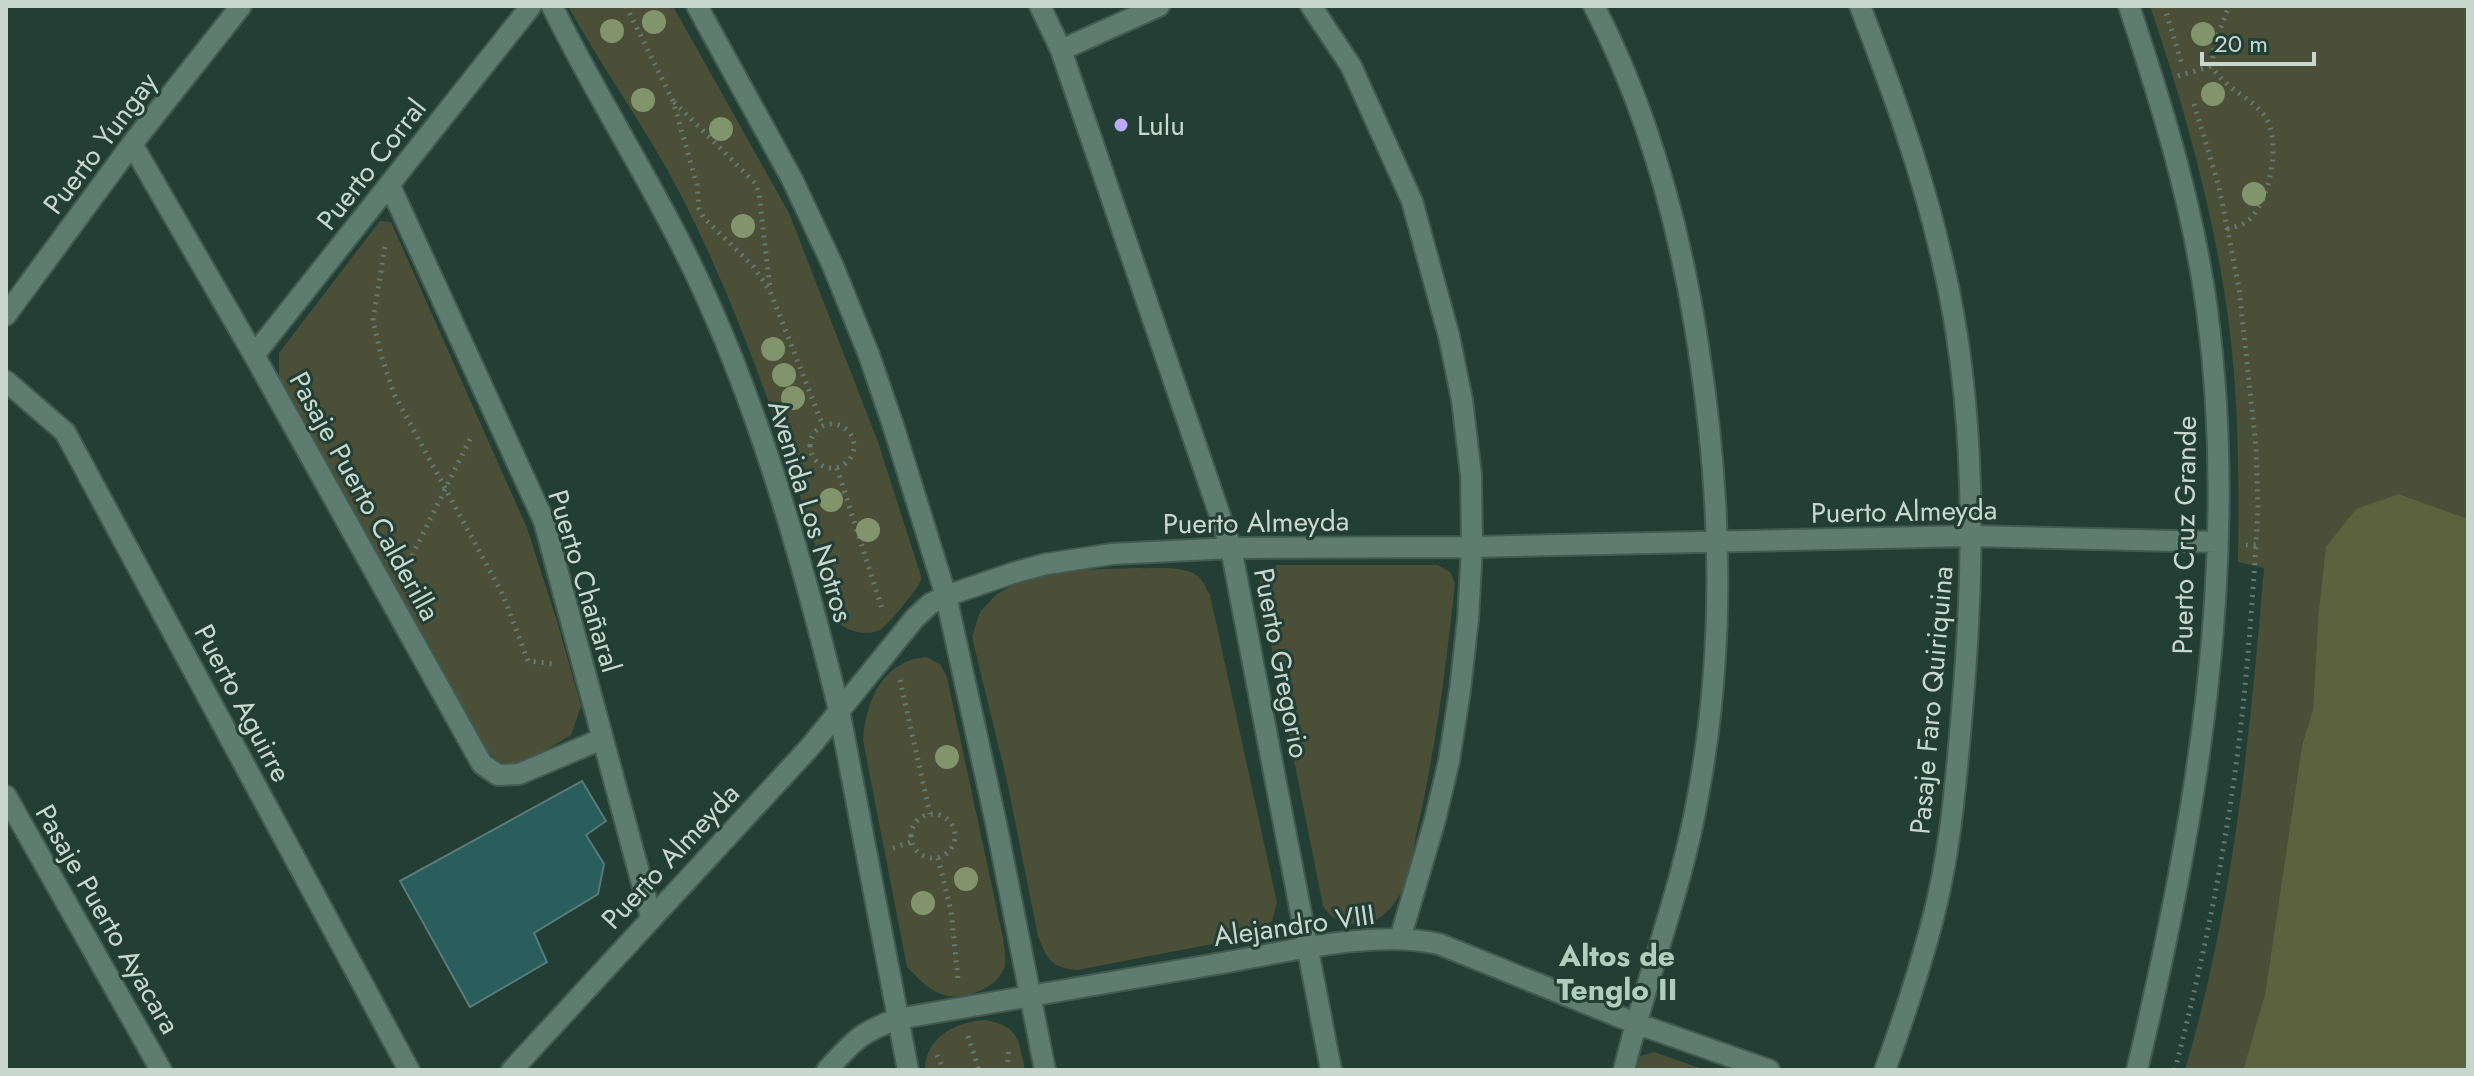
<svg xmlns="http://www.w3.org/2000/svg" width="2474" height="1076" font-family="Jost,sans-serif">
  <rect width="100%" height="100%" fill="#233e34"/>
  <path fill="#4b4f37" d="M568,6H673L789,213L878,442L920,573C921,575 921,578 921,580C919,588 887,626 880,630C866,636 848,632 838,622C797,480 752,338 686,205C652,136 605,73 568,6Z
    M2150,6H2468V519L2399,494L2318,619L2313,709L2302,745L2265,994L2243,1070H2185C2233,907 2250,737 2264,568L2238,562C2239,483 2239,403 2229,325C2215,216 2185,109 2150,6Z
    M380,221L391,222L527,528L556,618L581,706L571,735L521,765L500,762L486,750L279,378V353Z
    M1277,565H1438L1450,572L1455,583C1446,666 1436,748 1417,830C1413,849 1411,872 1403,889C1394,907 1375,930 1352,924C1339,920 1330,918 1323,906L1261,595L1260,579Z
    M1137,568C1156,569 1185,564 1200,578C1204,583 1207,590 1210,595L1277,903L1272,921L1259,935L1077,970C1051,968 1047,959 1038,936L1007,781L972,637L980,612L997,594L1025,579L1072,570Z
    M926,657L940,664L947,677L1003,938C1004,946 1006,956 1005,964C1002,986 968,999 948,996C931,993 918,978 907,967L863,740C866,701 882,661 926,657Z
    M985,1020C1020,1027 1018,1039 1025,1070H925C925,1037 956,1022 985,1020Z
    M1654,1052L1705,1070H1636L1640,1056Z"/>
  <path fill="#5c623d" d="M2399,494L2468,519V1070H2243L2265,994L2302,745L2313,709L2318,619L2326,547L2356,509Z"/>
  <path fill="#295e5c" stroke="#587a79" stroke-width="2" d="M582,781L606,821L586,835L604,864L598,894L534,933L547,962L470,1007L400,881Z"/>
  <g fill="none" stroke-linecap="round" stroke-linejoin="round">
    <g stroke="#425b52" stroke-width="24">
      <path id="minor" d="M1040,6L1061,50L1231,548L1331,1070
        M1311,6L1351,66L1412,201L1449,336L1462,400L1471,475L1472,547L1468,619L1460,690L1449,761L1435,820L1400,939
        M1594,6C1649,112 1680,228 1698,345C1722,496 1726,646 1698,796C1682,889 1646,978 1624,1070
        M1860,6C1892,89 1922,172 1942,259C1977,406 1975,561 1962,711C1956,783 1950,856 1931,926C1918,975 1902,1023 1885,1070
        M2129,6C2162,105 2193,206 2207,310C2241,564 2196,823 2137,1070
        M1061,50L1159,6
        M132,144L254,355L482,764L498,775L519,774L602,739
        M390,186L544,521L651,917
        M6,315L132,144L241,6
        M254,355L531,6
        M6,381L65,432L409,1070
        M6,796L161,1070
        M512,1070L810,747L915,618L930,604L946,596L1013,573L1046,564L1112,554L1231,548L1472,547L1971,536L2217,542
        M827,1070C854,1041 859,1033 897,1019C1003,1001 1110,982 1216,964C1283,953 1373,929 1439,944L1635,1023L1769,1070"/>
    </g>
    <g stroke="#425b52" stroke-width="24">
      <path id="secondary" d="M552,6C601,106 663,199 708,301C765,427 806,575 839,710L908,1070
        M697,6L792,179L833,266L869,355L893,425L946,596L996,823L1045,1070"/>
    </g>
    <path stroke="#637a71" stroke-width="5" stroke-dasharray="2 6" stroke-linecap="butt" d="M626,6L673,101L697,185L699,209L704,218L753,266L770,291L823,426
      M2164,6L2182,64
      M2178,76L2212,66
      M674,102L755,183L759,194L770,288
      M2194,104L2219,187L2239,288L2256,447L2258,508L2256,545H2246
      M2227,229C2235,227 2244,225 2250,219C2270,199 2281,142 2266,118C2253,97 2226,91 2212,66L2214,45L2229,6
      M385,247L373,320L381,355L394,394L503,595L528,661L555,664
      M810 446a22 22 0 1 1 44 0a22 22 0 1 1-44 0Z
      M837,468L883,612
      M405,570L472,435
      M900,680L930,814
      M911 836a22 22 0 1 1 44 0a22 22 0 1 1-44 0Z
      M893,848L911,842
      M938,858L951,911L958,979
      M968,1036L979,1070
      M937,1055L944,1070
      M1007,1070L1009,1047
      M2175,1070C2196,987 2215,904 2228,819C2243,729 2250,636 2256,545"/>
    <use href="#minor" stroke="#5f7c70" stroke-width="20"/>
    <use href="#secondary" stroke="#5f7c70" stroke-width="20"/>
  </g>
  <g fill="#82946c">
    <circle cx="654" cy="22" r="12"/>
    <circle cx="612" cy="31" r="12"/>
    <circle cx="2203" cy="34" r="12"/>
    <circle cx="2213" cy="94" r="12"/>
    <circle cx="643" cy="100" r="12"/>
    <circle cx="721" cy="129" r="12"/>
    <circle cx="2254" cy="194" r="12"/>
    <circle cx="743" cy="226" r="12"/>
    <circle cx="773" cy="349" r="12"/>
    <circle cx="784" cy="375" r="12"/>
    <circle cx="793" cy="398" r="12"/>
    <circle cx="831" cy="500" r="12"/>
    <circle cx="868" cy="530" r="12"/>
    <circle cx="947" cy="757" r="12"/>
    <circle cx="966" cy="879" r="12"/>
    <circle cx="923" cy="903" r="12"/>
  </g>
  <circle fill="#baaaf7" stroke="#233e34" stroke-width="3" cx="1121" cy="125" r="8"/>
  <g text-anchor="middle" stroke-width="6" stroke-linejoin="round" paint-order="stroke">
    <g font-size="28" fill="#c8d8d1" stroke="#233e34" text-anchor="start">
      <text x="1137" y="135">Lulu</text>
    </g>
    <g font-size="28" fill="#c8d8d1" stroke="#233e34">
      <text transform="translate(100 143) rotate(-53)" y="10">Puerto Yungay</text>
      <text transform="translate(371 164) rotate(-52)" y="10">Puerto Corral</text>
      <text transform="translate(365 496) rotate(61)" y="10">Pasaje Puerto Calderilla</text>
      <text transform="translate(811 511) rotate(73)" y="10">Avenida Los Notros</text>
      <text transform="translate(1904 511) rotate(-1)" y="10">Puerto Almeyda</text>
      <text transform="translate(1256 522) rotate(-1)" y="10">Puerto Almeyda</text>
      <text transform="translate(2184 535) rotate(-89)" y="10">Puerto Cruz Grande</text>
      <text transform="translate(585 581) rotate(73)" y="10">Puerto Chañaral</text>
      <text transform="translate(1282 663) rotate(79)" y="10">Puerto Gregorio</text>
      <text transform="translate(1931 700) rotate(-85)" y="10">Pasaje Faro Quiriquina</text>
      <text transform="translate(243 703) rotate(62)" y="10">Puerto Aguirre</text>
      <text transform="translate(670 856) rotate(-47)" y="10">Puerto Almeyda</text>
      <text transform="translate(108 919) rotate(60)" y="10">Pasaje Puerto Ayacara</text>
      <text transform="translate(1294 925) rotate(-8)" y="10">Alejandro VIII</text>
    </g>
    <g font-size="30" font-weight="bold" fill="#afcec0" stroke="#233e34">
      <text x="1617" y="966">Altos de<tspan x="1617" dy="34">Tenglo II</tspan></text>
    </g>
  </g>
  <rect width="2474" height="1076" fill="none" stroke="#c8d8d1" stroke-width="16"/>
  <path d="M2202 52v12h112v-12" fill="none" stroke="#c8d8d1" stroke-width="4"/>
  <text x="2214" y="52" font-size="24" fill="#c8d8d1" stroke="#233e34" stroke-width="6" paint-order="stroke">20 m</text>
</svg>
